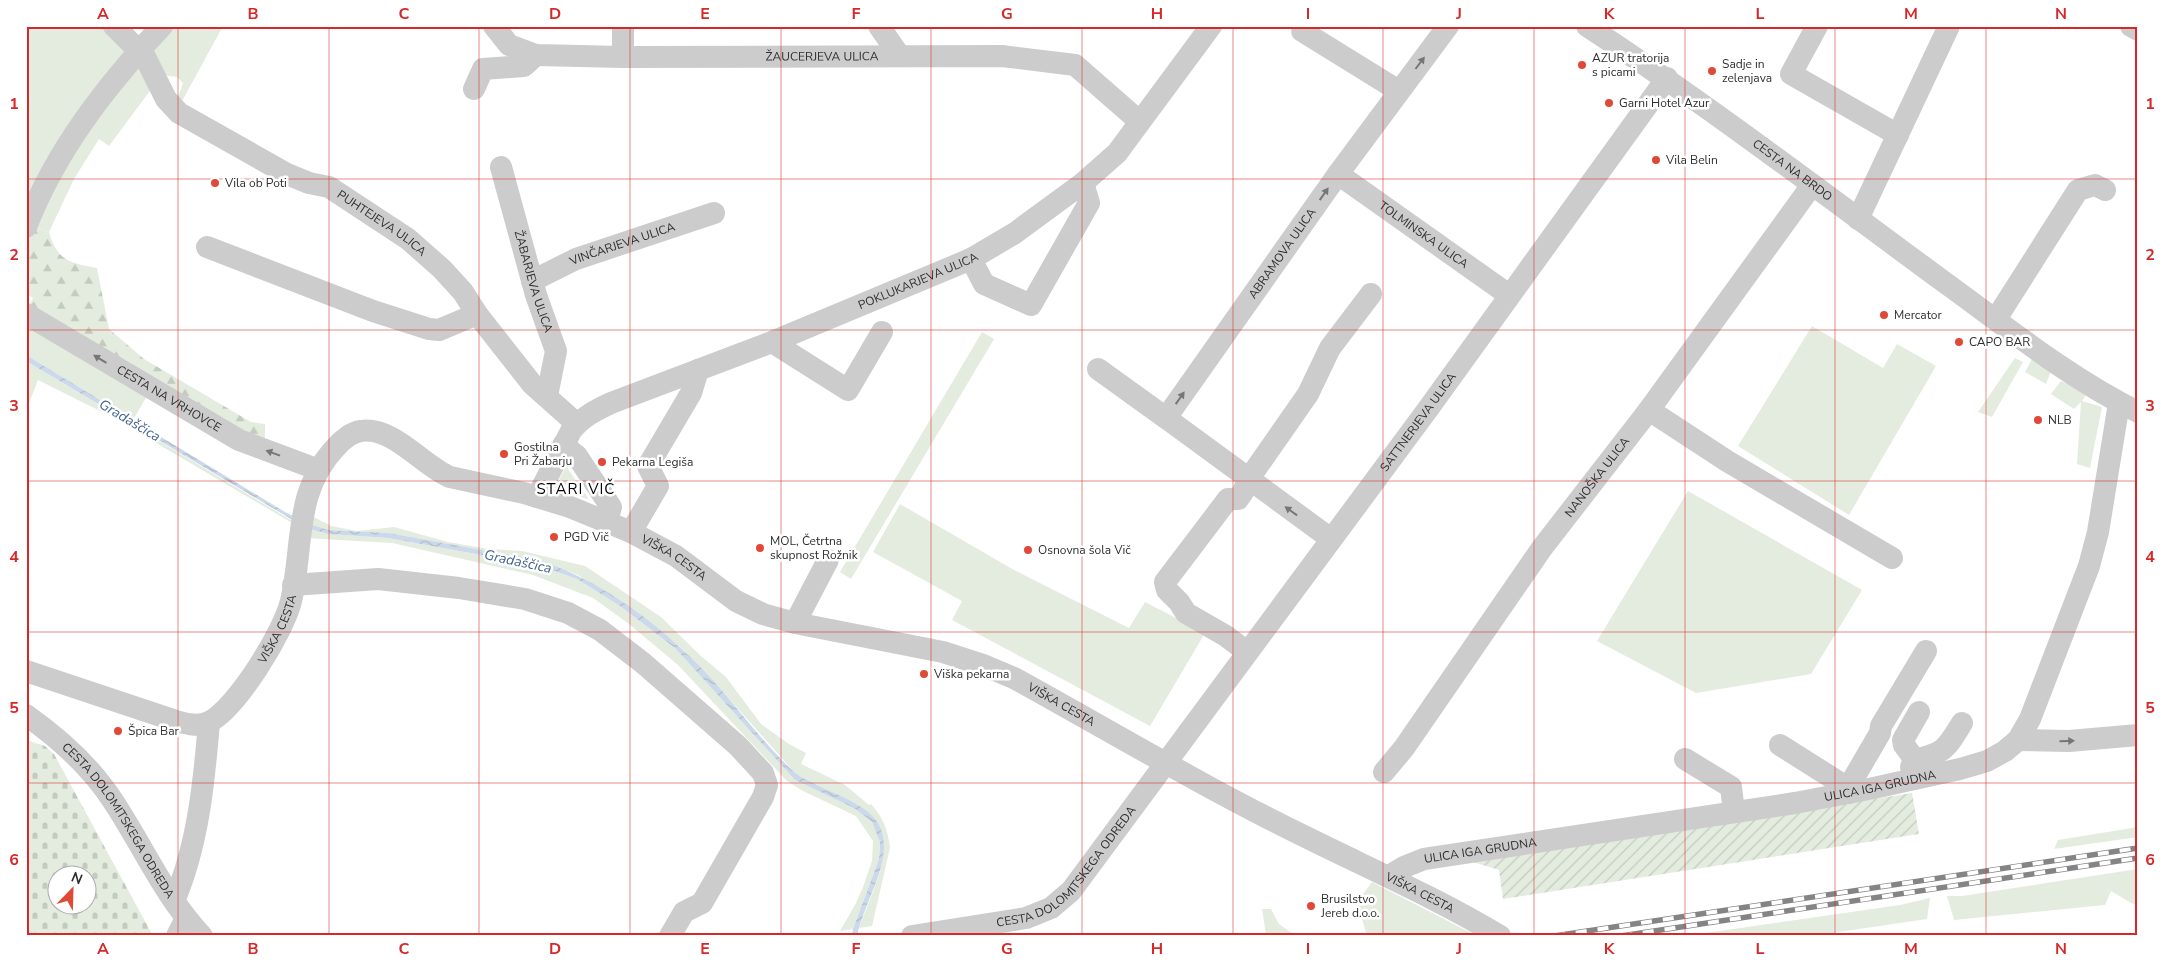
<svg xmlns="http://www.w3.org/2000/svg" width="2164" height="962" font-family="'Nunito Sans',sans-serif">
  <defs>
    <pattern id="forest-firs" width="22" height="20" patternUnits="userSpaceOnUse" patternTransform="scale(1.25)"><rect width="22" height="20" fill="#e3ecde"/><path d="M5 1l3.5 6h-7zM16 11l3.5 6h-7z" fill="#c3cbbf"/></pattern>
    <pattern id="cemetery-stones" width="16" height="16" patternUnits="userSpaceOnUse" patternTransform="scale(1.25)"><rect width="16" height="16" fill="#e3ecde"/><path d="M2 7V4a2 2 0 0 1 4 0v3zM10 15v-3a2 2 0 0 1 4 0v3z" fill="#c3cbbf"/></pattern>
    <pattern id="garden-furrows" width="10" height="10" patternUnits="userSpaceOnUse" patternTransform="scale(1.25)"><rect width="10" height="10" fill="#e3ecde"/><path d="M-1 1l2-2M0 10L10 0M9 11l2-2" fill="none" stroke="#c3cbbf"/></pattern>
    <pattern id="water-waves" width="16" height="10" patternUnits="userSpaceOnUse" patternTransform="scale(1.25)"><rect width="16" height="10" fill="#cbd9eb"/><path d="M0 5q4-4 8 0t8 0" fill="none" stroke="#afbbca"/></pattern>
  </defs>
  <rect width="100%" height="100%" fill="#fff"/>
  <path fill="#e3ecde" d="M26,26H109L128,48L26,212Z
    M169,26H223L181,103L178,97L183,83L177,77L162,75L147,50Z
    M138,59L152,88L109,146L99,139L74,179L49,232L31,225L41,204Z
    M26,322L147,396L133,420L26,355Z
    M1812,326L1883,368L1897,344L1936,366L1849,515L1738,446Z
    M982,332L994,339L851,579L840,572Z
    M2015,358L2023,362L1992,417L1978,412Z
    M2032,359L2051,371L2046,384L2025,372Z
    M26,361L294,522V524L112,417L38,380L26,411Z
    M2061,381L2088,392L2082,401L2102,407L2090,468L2077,464L2081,402L2074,409L2051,394Z
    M566,466L588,498L587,499L568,492L574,483L569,480L562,490L555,488Z
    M1688,491L1862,590L1811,674L1696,693L1597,641Z
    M900,504L1014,570L1129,628L1145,602L1205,633L1150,726L952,620L962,601L873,552Z
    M308,514L331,526L357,531L394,527L448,542L489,549L522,551L585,566L661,617L702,657L726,677L761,724L789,744L806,753L801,764L845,785L869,805L871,804C883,817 888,830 890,848L872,926L859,928C876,880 909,830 848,800C830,791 810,784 794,772L709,676L678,645L639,615L578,575L542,561L524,558L389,533L328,530L307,523Z
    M306,528L328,534L388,538L541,566L577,579L620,606L675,648L795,780L854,808L872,822L880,841L879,859L853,929L840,931L856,903L863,887L872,861L873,841L856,816L803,791L787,781L678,665L629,624L593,598L533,575L392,543L305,538Z
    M2138,827V837L2054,849L2058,840Z
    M2138,869V903L2133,904L2111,891L2105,905L1954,920L1947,896H1962Z
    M1372,882L1477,936H1367L1357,902Z
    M1930,898L1927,919L1811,936H1685L1900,905Z
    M1262,909H1271L1279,924L1296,936H1262L1266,935Z"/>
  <path fill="url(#forest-firs)" d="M31,225L49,232C57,261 70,263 97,268L109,329L144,359L251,422L265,424V441L252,438L28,308L33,298L26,293V236Z"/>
  <path fill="url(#cemetery-stones)" fill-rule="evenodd" d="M26,740L45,746L54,754L153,936H26ZM58,874H88V904H58Z"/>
  <path fill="url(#garden-furrows)" d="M1912,793L1919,834L1503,899L1499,870L1473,862Z"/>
  <path fill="url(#water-waves)" d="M26,355L285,512L307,523L328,530L389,533L542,561C606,583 664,628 710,677C738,708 763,743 794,772C814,787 840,793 861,807C911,838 865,895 857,936H852L853,929L879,859L880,842L872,822L854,808L795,780L675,648L620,606L577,579L541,566L388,538L328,534L306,528L26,361Z"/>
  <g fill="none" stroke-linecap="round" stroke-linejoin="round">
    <g stroke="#ccc" stroke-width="22">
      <path id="s1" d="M114,26L145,57L166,99L179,113L287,174L309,183L329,187L408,239L442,269L463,292L477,314L532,384L577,424"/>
      <path id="s2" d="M494,26L509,45L536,55L623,57L1002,56L1075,65L1139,121"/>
      <path d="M623,26V57"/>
      <path d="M879,26L899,55"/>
      <path id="s3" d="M1587,26C1708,105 1823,193 1940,279C2004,325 2067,377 2138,412"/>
      <path d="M1817,26L1791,74L1898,135"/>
      <path d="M2131,26L2138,30"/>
      <path d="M1302,31L1399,91"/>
      <path d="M474,89L483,69L524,66L536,55"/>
      <path id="s4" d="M501,167L536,295L556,351L547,396"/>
      <path id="s5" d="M1338,174L1509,295"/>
      <path d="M1858,219L1949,26"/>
      <path d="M26,227C56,150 106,86 162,26"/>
      <path d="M207,247L373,311L429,329L439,330L477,314"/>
      <path d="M971,259L984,284L1031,305L1089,203L1083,183"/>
      <path id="s6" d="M532,281L576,259L714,213"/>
      <path id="s7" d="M26,314L239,440L319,470"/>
      <path d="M1996,319L2078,190L2095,185L2105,190"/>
      <path d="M772,342L848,390L882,332"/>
      <path d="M1098,369L1166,418"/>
      <path d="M1649,410L1727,461L1892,558"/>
      <path d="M563,445L577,456L611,507L607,522"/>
      <path id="s8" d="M537,497L571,431C582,417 596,410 611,403L772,342L971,259L1015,233L1083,183L1117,153L1211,26"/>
      <path d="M631,532L658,486L648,466L691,393L698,370"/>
      <path id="s9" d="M1331,539L1166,418L1338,174L1448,26"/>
      <path d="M293,585L378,579L459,588L525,599L568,613L600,630L643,663L738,746L763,773L767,785L763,797L702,903L684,912L670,936"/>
      <path d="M795,623L828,560"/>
      <path d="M1247,652L1226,636L1186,613L1179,602L1167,590L1165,582L1228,499H1238L1243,492L1248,480L1308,394L1330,348L1371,294"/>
      <path id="s10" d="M26,671L176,721C187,724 198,727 209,722C237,708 284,631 291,601C304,546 293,492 336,447C342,440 352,432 361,431C393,426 423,466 450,477L524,493L570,507L631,532L676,556L736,601L763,614L795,623L943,652L983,665L1014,678C1114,733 1212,792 1314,841C1377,872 1440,900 1500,936"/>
      <path id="s11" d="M26,715C60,739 91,767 113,801C143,846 164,896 202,936"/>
      <path d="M2018,740L2069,741L2138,735"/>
      <path d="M1780,745L1848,788L1849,793"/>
      <path d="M1685,759L1731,787L1734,812"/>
      <path d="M1915,760L1904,745L1903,740L1919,712"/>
      <path id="s12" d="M1384,772L1404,748L1542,548L1649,410L1812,185"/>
      <path d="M1913,779L1911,767L1915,760C1946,752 1946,749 1962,723"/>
      <path d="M1848,788L1880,733L1881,726L1926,651"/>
      <path id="s13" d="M1389,876L1404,867L1424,859L1795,803L1869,789L1960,769L1987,761L2005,751L2018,740L2030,719L2089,566L2098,532L2119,403"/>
      <path d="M174,901C198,845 204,783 209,722"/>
      <path d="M177,936L186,918"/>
      <path id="s14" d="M912,936L1026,918L1051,908L1071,891L1428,409L1667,78"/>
    </g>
    <g stroke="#848484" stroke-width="5.5">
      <path id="rail" d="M1554,936L2138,848
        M1621,936L2138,858"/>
    </g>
    <use href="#rail" stroke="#fff" stroke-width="4" stroke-dasharray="11" stroke-linecap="butt"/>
  </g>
  <defs><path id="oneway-solid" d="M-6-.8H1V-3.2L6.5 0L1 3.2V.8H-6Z" transform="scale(1.25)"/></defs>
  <g fill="#767676">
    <use href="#oneway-solid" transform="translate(1420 63) rotate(-53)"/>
    <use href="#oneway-solid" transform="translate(1324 194) rotate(-55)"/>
    <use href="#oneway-solid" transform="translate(100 359) rotate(-149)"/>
    <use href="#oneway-solid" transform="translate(1180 398) rotate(-55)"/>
    <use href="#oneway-solid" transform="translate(273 453) rotate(-160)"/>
    <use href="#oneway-solid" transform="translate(1291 511) rotate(-144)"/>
    <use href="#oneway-solid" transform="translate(2067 741) rotate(-1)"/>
  </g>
  <path fill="none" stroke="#d62828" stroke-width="1" stroke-opacity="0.55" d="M178,26V936M329,26V936M479,26V936M630,26V936M781,26V936M931,26V936M1082,26V936M1233,26V936M1383,26V936M1534,26V936M1685,26V936M1835,26V936M1986,26V936M26,179H2138M26,330H2138M26,481H2138M26,632H2138M26,783H2138"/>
  <g fill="#df4938" stroke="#fff" stroke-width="2">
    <circle cx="1582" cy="65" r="5"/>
    <circle cx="1712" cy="71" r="5"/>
    <circle cx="1609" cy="103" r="5"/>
    <circle cx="1656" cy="160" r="5"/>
    <circle cx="215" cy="183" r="5"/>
    <circle cx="1884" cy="315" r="5"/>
    <circle cx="1959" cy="342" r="5"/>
    <circle cx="2038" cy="420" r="5"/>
    <circle cx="504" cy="454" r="5"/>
    <circle cx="602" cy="462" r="5"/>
    <circle cx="554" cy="537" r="5"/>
    <circle cx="760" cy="548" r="5"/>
    <circle cx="1028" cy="550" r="5"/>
    <circle cx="924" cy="674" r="5"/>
    <circle cx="118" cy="731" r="5"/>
    <circle cx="1311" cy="906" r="5"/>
  </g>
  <g text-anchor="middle" stroke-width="5" stroke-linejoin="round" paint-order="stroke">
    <g font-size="12" fill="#2f2f2f" stroke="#fff">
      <text dy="4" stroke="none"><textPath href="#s2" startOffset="339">ŽAUCERJEVA ULICA</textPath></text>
      <text dy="4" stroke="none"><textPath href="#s3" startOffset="251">CESTA NA BRDO</textPath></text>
      <text dy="4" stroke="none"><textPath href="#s1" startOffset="342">PUHTEJEVA ULICA</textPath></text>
      <text dy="4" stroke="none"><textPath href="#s5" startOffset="105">TOLMINSKA ULICA</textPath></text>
      <text dy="4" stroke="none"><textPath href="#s6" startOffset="98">VINČARJEVA ULICA</textPath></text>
      <text dy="4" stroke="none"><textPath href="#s9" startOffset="406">ABRAMOVA ULICA</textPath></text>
      <text dy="4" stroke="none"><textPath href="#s8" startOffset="454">POKLUKARJEVA ULICA</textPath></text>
      <text dy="4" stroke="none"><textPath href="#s4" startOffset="119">ŽABARJEVA ULICA</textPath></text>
      <text dy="4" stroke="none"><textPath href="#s7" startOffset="166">CESTA NA VRHOVCE</textPath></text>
      <text dy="4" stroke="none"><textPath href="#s14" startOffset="752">SATTNERJEVA ULICA</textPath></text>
      <text dy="4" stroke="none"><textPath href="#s12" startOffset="364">NANOŠKA ULICA</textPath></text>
      <text dy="4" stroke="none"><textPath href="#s10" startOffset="876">VIŠKA CESTA</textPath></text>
      <text dy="4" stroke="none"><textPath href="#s10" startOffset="309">VIŠKA CESTA</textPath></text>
      <text dy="4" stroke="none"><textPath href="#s10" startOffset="1296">VIŠKA CESTA</textPath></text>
      <text dy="4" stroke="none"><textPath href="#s13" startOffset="501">ULICA IGA GRUDNA</textPath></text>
      <text dy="4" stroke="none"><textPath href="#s11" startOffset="142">CESTA DOLOMITSKEGA ODREDA</textPath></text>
      <text dy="4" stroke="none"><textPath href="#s13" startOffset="96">ULICA IGA GRUDNA</textPath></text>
      <text dy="4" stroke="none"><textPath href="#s14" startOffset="179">CESTA DOLOMITSKEGA ODREDA</textPath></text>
      <text dy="4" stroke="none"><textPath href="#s10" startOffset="1701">VIŠKA CESTA</textPath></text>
    </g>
    <g font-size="12" fill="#2f2f2f" stroke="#fff" text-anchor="start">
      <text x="1592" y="62">AZUR tratorija<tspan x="1592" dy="14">s picami</tspan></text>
      <text x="1722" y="68">Sadje in<tspan x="1722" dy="14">zelenjava</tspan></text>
      <text x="1619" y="107">Garni Hotel Azur</text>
      <text x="1666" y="164">Vila Belin</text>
      <text x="225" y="187">Vila ob Poti</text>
      <text x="1894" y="319">Mercator</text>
      <text x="1969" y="346">CAPO BAR</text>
      <text x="2048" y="424">NLB</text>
      <text x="514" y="451">Gostilna<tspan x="514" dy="14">Pri Žabarju</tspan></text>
      <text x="612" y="466">Pekarna Legiša</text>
      <text x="564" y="541">PGD Vič</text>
      <text x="770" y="545">MOL, Četrtna<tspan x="770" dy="14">skupnost Rožnik</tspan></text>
      <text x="1038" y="554">Osnovna šola Vič</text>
      <text x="934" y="678">Viška pekarna</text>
      <text x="128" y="735">Špica Bar</text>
      <text x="1321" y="903">Brusilstvo<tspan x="1321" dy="14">Jereb d.o.o.</tspan></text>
    </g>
    <g font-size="14" font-style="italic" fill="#40628f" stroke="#fff">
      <text transform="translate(130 420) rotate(31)" y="5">Gradaščica</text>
      <text transform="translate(518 561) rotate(12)" y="5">Gradaščica</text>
    </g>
    <g font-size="15" letter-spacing="1" fill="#000" stroke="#fff">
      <text x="576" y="494">STARI VIČ</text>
    </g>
  </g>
  <rect width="2164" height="962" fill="none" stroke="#ffffff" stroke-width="55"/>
  <g transform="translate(72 890) rotate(23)"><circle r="24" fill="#ffffff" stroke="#acacac"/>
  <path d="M0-4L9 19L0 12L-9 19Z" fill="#df4938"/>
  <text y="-8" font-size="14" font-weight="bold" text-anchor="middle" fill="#2f2f2f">N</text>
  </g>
  <rect x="28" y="28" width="2108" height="906" fill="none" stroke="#d62828" stroke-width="2"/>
  <g font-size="16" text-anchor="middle" font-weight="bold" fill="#d62828">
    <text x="103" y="19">A</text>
    <text x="253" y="19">B</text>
    <text x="404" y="19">C</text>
    <text x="555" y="19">D</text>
    <text x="705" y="19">E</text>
    <text x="856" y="19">F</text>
    <text x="1007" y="19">G</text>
    <text x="1157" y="19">H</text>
    <text x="1308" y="19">I</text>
    <text x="1459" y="19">J</text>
    <text x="1609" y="19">K</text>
    <text x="1760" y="19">L</text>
    <text x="1911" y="19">M</text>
    <text x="2061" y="19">N</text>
    <text x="14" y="109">1</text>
    <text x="2150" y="109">1</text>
    <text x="14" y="260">2</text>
    <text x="2150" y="260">2</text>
    <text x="14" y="411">3</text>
    <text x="2150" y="411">3</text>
    <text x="14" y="562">4</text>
    <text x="2150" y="562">4</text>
    <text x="14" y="713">5</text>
    <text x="2150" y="713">5</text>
    <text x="14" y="865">6</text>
    <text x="2150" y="865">6</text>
    <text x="103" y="954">A</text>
    <text x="253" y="954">B</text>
    <text x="404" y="954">C</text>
    <text x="555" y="954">D</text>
    <text x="705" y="954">E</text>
    <text x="856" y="954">F</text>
    <text x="1007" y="954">G</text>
    <text x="1157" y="954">H</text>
    <text x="1308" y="954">I</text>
    <text x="1459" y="954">J</text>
    <text x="1609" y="954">K</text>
    <text x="1760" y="954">L</text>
    <text x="1911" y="954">M</text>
    <text x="2061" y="954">N</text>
  </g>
</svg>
